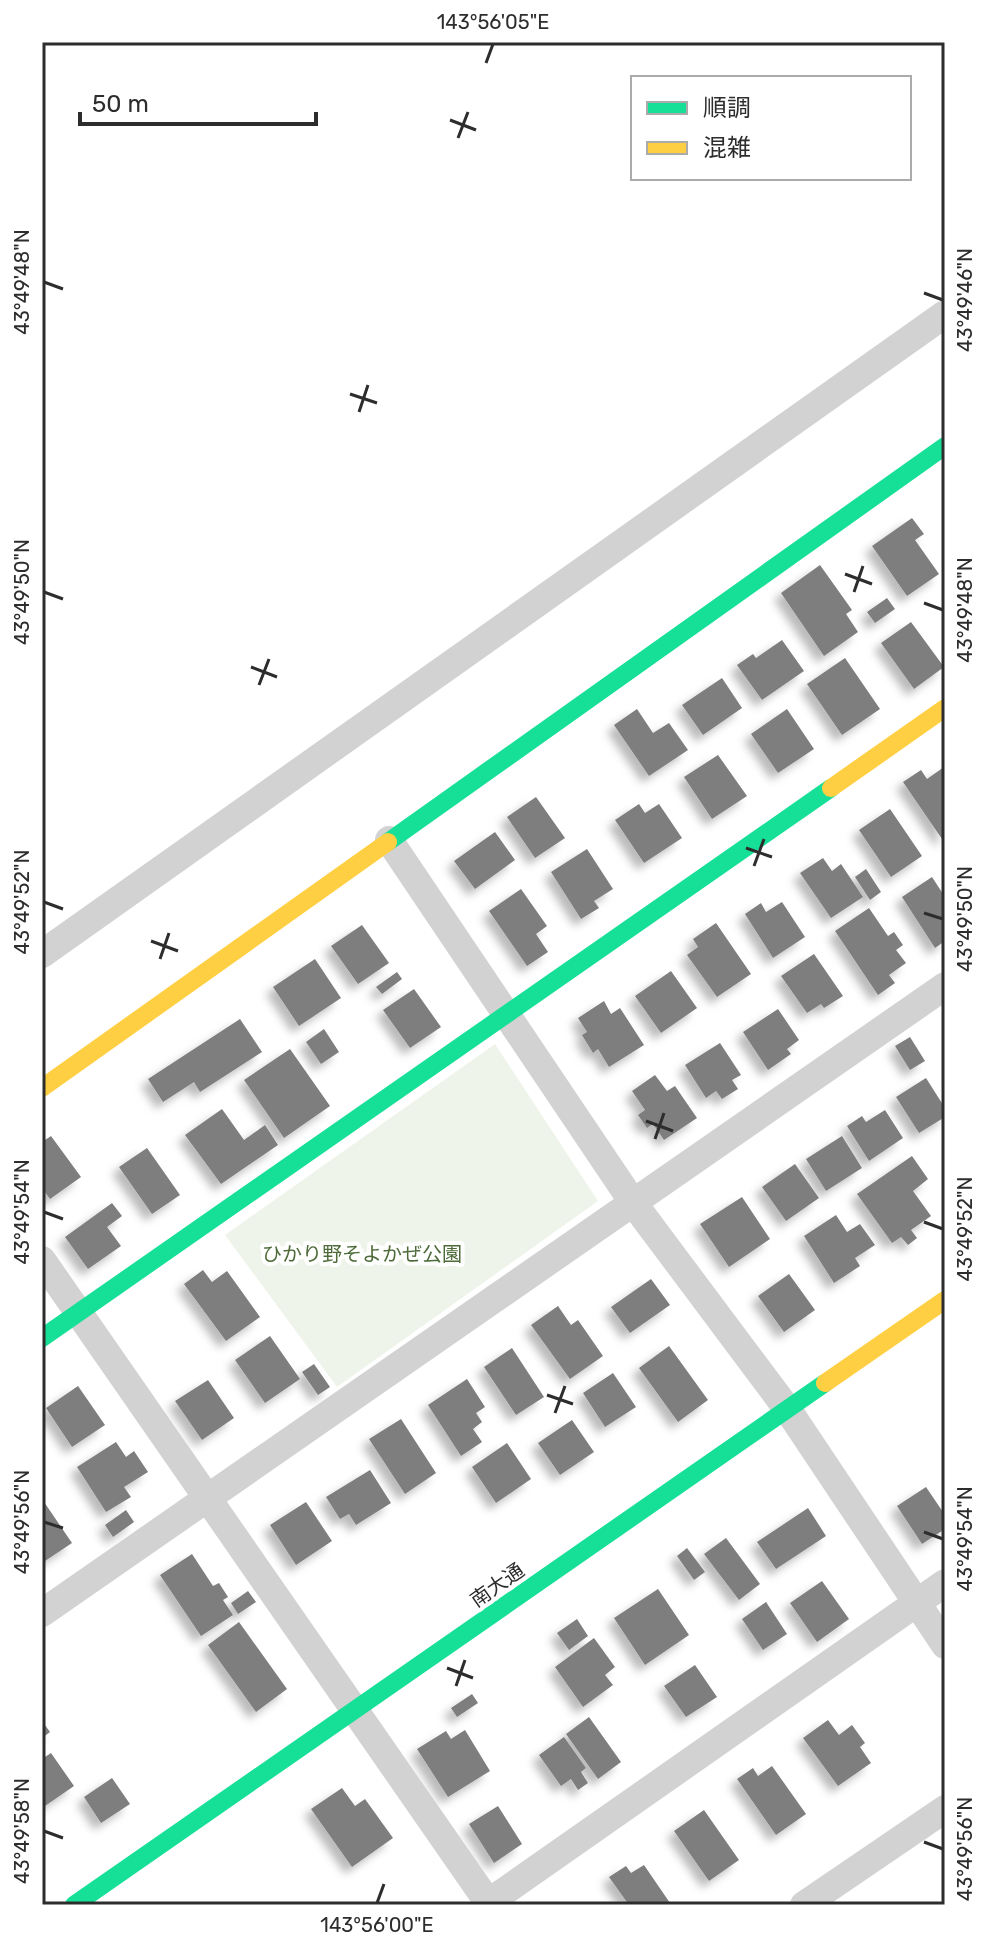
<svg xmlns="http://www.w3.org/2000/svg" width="987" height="1947" font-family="Rubik,'Noto Sans JP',sans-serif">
  <defs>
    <filter id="shadow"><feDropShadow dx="-7" dy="7" stdDeviation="4" flood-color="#0004"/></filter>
  </defs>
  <rect width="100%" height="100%" fill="#fff"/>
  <path fill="#eff4ea" d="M495,1044L598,1201L337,1387L225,1235Z"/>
  <path fill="#7e7e7e" filter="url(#shadow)" d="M912,518L924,534L915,540L939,574L907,596L872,546Z
    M820,565L852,610L846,614L858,632L824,656L781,593Z
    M887,598L895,609L875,623L867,612Z
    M911,622L944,667L914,689L881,643Z
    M782,640L804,671L762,700L737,665L753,654L756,658Z
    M845,658L880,709L842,735L807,684Z
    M722,678L742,708L703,735L682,705Z
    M637,709L653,733L669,723L688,750L649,776L614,725Z
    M787,709L814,749L778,773L751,734Z
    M718,755L747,796L712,819L684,777Z
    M944,767L945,837L942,839L903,782L921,770L927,779Z
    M536,797L565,838L535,858L507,817Z
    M639,804L645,813L659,804L682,838L644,863L615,820Z
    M890,809L922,856L891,877L859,830Z
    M495,832L515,860L475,889L454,861Z
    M587,849L613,889L594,901L599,908L581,919L551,872Z
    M823,858L832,871L841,864L863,897L831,918L800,873Z
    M866,869L881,892L870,900L855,877Z
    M932,877L945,897V941L935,948L902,897Z
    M521,889L547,926L536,934L548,952L527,966L489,911Z
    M782,902L805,937L773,958L745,914L761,903L766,912Z
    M869,908L888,936L894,932L903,945L896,950L906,963L889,975L895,983L878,995L835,931Z
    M716,923L751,974L717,997L687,955L698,947L693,939Z
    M362,925L389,963L358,984L331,946Z
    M814,954L843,996L824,1008L821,1004L807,1013L781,976Z
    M315,959L341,998L299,1026L273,987Z
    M671,971L697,1008L661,1033L635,996Z
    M397,972L402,979L382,994L376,987Z
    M414,989L441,1027L410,1048L383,1010Z
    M604,1001L611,1014L620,1008L644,1045L609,1067L598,1049L593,1053L582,1035L587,1032L578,1018Z
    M778,1009L799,1040L787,1049L791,1054L768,1070L743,1032Z
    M240,1019L262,1052L200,1092L194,1082L163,1102L148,1079Z
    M324,1029L339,1052L321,1064L306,1042Z
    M910,1037L925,1061L910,1070L895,1046Z
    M720,1043L741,1075L732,1080L738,1089L722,1099L716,1091L706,1098L685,1065Z
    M290,1049L330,1106L284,1138L244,1080Z
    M655,1075L667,1091L675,1086L697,1118L664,1140L653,1124L647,1128L638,1115L645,1110L632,1091Z
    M926,1078L945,1108V1117L919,1133L896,1097Z
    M222,1109L244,1140L265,1125L278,1145L221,1184L185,1135Z
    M885,1110L903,1138L869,1161L847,1126L862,1116L866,1122Z
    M51,1136L81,1177L50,1199L42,1188V1142Z
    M842,1136L862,1168L826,1191L806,1159Z
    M147,1148L180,1195L152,1214L119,1167Z
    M912,1156L928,1179L913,1191L931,1216L911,1230L917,1238L908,1245L901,1237L892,1243L857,1194Z
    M795,1164L819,1198L786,1221L762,1187Z
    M742,1197L770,1239L729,1267L700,1224Z
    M112,1203L122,1216L107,1227L121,1246L88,1269L65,1237Z
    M836,1215L847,1232L860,1224L875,1245L855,1258L860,1266L834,1283L804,1236Z
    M203,1270L212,1282L227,1271L260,1317L226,1341L184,1284Z
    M789,1274L815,1310L784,1332L758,1296Z
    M651,1279L670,1305L630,1333L611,1307Z
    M558,1306L571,1325L578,1320L603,1356L570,1379L531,1325Z
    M270,1336L300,1379L265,1403L235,1360Z
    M669,1346L708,1400L678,1422L639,1368Z
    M512,1348L544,1397L516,1415L484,1367Z
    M314,1364L330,1387L318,1395L302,1372Z
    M613,1373L636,1407L605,1427L583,1393Z
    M467,1379L485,1407L476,1413L482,1422L473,1429L482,1442L461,1456L428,1405Z
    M208,1380L234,1418L202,1440L175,1401Z
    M78,1386L105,1425L72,1447L46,1408Z
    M401,1419L436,1473L405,1494L369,1439Z
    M572,1420L594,1452L560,1475L538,1443Z
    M116,1442L126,1457L134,1451L148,1472L124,1487L131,1497L106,1512L77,1467Z
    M507,1443L531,1479L496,1503L472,1467Z
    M370,1470L391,1503L356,1525L349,1514L340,1519L326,1497Z
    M926,1487L945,1515V1529L922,1544L897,1506Z
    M42,1499L72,1543L42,1563Z
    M306,1502L332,1541L296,1565L270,1525Z
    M808,1508L826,1536L776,1569L757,1542Z
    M126,1510L134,1522L113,1537L105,1525Z
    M726,1538L760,1584L739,1600L704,1554Z
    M687,1548L705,1572L694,1580L677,1556Z
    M192,1554L213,1586L219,1583L228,1597L223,1600L233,1615L201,1636L160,1575Z
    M822,1581L849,1619L817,1642L790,1603Z
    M658,1589L689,1635L645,1665L614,1618Z
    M248,1591L256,1602L238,1614L231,1603Z
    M766,1602L787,1634L763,1650L742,1619Z
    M577,1619L588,1636L569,1650L557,1633Z
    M239,1622L287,1689L256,1712L208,1645Z
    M594,1638L615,1667L605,1675L613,1685L583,1707L555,1667Z
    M695,1665L717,1697L686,1717L664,1686Z
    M472,1694L478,1703L457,1717L451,1708Z
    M589,1717L621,1762L598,1779L566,1734Z
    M828,1720L839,1735L852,1725L865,1743L860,1747L871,1763L838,1786L803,1738Z
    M42,1721L50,1732L42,1738Z
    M465,1730L490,1771L448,1797L417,1749L446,1731L451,1739Z
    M564,1737L586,1768L581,1772L588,1783L578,1790L571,1779L561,1786L539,1755Z
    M51,1753L74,1786L45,1806L42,1802V1759Z
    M772,1766L806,1814L776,1835L737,1779L753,1768L758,1776Z
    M112,1778L130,1804L101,1823L84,1797Z
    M342,1788L355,1806L365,1799L393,1838L352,1867L311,1809Z
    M498,1806L522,1844L494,1863L469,1824Z
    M704,1810L739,1860L709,1881L674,1831Z
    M644,1865L670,1903L667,1905H629L609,1877L626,1866L631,1873Z"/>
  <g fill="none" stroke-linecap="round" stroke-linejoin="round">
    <path stroke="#d2d2d2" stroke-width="28" d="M389,840L634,1204L788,1410L945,1645
      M42,954L945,314
      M42,1260L490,1905
      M42,1613L945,986
      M485,1905L945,1583
      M804,1905L945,1809"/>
    <path stroke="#16e098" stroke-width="18" d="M388,842L945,446
      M42,1338L831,788
      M74,1905L825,1383"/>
    <path stroke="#ffcf43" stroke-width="18" d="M831,788L945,708
      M42,1088L388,842
      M825,1383L945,1300"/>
  </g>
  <path fill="none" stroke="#2d2d2d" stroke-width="3" d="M486,63L493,44M450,120L476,130M458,138L468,112M44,282L63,289M924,293L943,300M350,394L377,403M359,412L368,385M845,574L872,584M44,592L63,599M854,592L863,566M924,603L943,610M251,667L277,677M259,685L269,659M746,848L772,857M754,866L764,839M44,902L63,909M924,913L943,919M151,941L178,951M160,959L169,933M646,1121L673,1131M655,1139L664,1113M44,1212L63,1219M924,1222L943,1229M547,1395L573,1404M555,1413L565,1386M44,1522L63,1528M924,1532L943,1539M447,1668L473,1678M456,1686L465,1660M44,1831L63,1838M924,1842L943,1849M377,1903L384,1884"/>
  <g text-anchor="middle" stroke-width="8" stroke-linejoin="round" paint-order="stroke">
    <g font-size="20" fill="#4d6a38" stroke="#fff">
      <text x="362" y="1261">ひかり野そよかぜ公園</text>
    </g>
    <g font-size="20" fill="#2d2d2d" stroke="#fff">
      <text transform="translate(497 1585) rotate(-35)" y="7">南大通</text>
    </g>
  </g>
  <rect width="987" height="1947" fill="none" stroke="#ffffff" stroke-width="88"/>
  <rect x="631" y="76" width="280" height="104" fill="#ffffff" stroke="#ababab" stroke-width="2"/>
  <rect x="647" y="102" width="40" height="12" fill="#16e098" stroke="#ababab" stroke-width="2"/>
  <text x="703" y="116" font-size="24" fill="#2d2d2d">順調</text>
  <rect x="647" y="142" width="40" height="12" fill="#ffcf43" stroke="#ababab" stroke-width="2"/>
  <text x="703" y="156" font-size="24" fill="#2d2d2d">混雑</text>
  <path d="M80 112v12h236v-12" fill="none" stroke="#2d2d2d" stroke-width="4"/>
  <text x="92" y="112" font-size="24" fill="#2d2d2d" stroke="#ffffff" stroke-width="6" paint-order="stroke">50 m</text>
  <rect x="44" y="44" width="899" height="1859" fill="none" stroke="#2d2d2d" stroke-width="3"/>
  <g font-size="20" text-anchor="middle" fill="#2d2d2d">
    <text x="493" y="29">143°56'05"E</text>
    <text transform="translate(22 282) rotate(-90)" y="7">43°49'48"N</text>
    <text transform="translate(965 300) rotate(-90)" y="7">43°49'46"N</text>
    <text transform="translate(22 592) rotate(-90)" y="7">43°49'50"N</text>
    <text transform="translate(965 610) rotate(-90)" y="7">43°49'48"N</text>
    <text transform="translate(22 902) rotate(-90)" y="7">43°49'52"N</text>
    <text transform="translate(965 919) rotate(-90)" y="7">43°49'50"N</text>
    <text transform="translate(22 1212) rotate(-90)" y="7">43°49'54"N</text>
    <text transform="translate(965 1229) rotate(-90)" y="7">43°49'52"N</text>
    <text transform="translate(22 1522) rotate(-90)" y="7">43°49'56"N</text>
    <text transform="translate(965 1539) rotate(-90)" y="7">43°49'54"N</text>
    <text transform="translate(22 1831) rotate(-90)" y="7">43°49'58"N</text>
    <text transform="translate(965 1849) rotate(-90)" y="7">43°49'56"N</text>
    <text x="377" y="1932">143°56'00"E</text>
  </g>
</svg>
